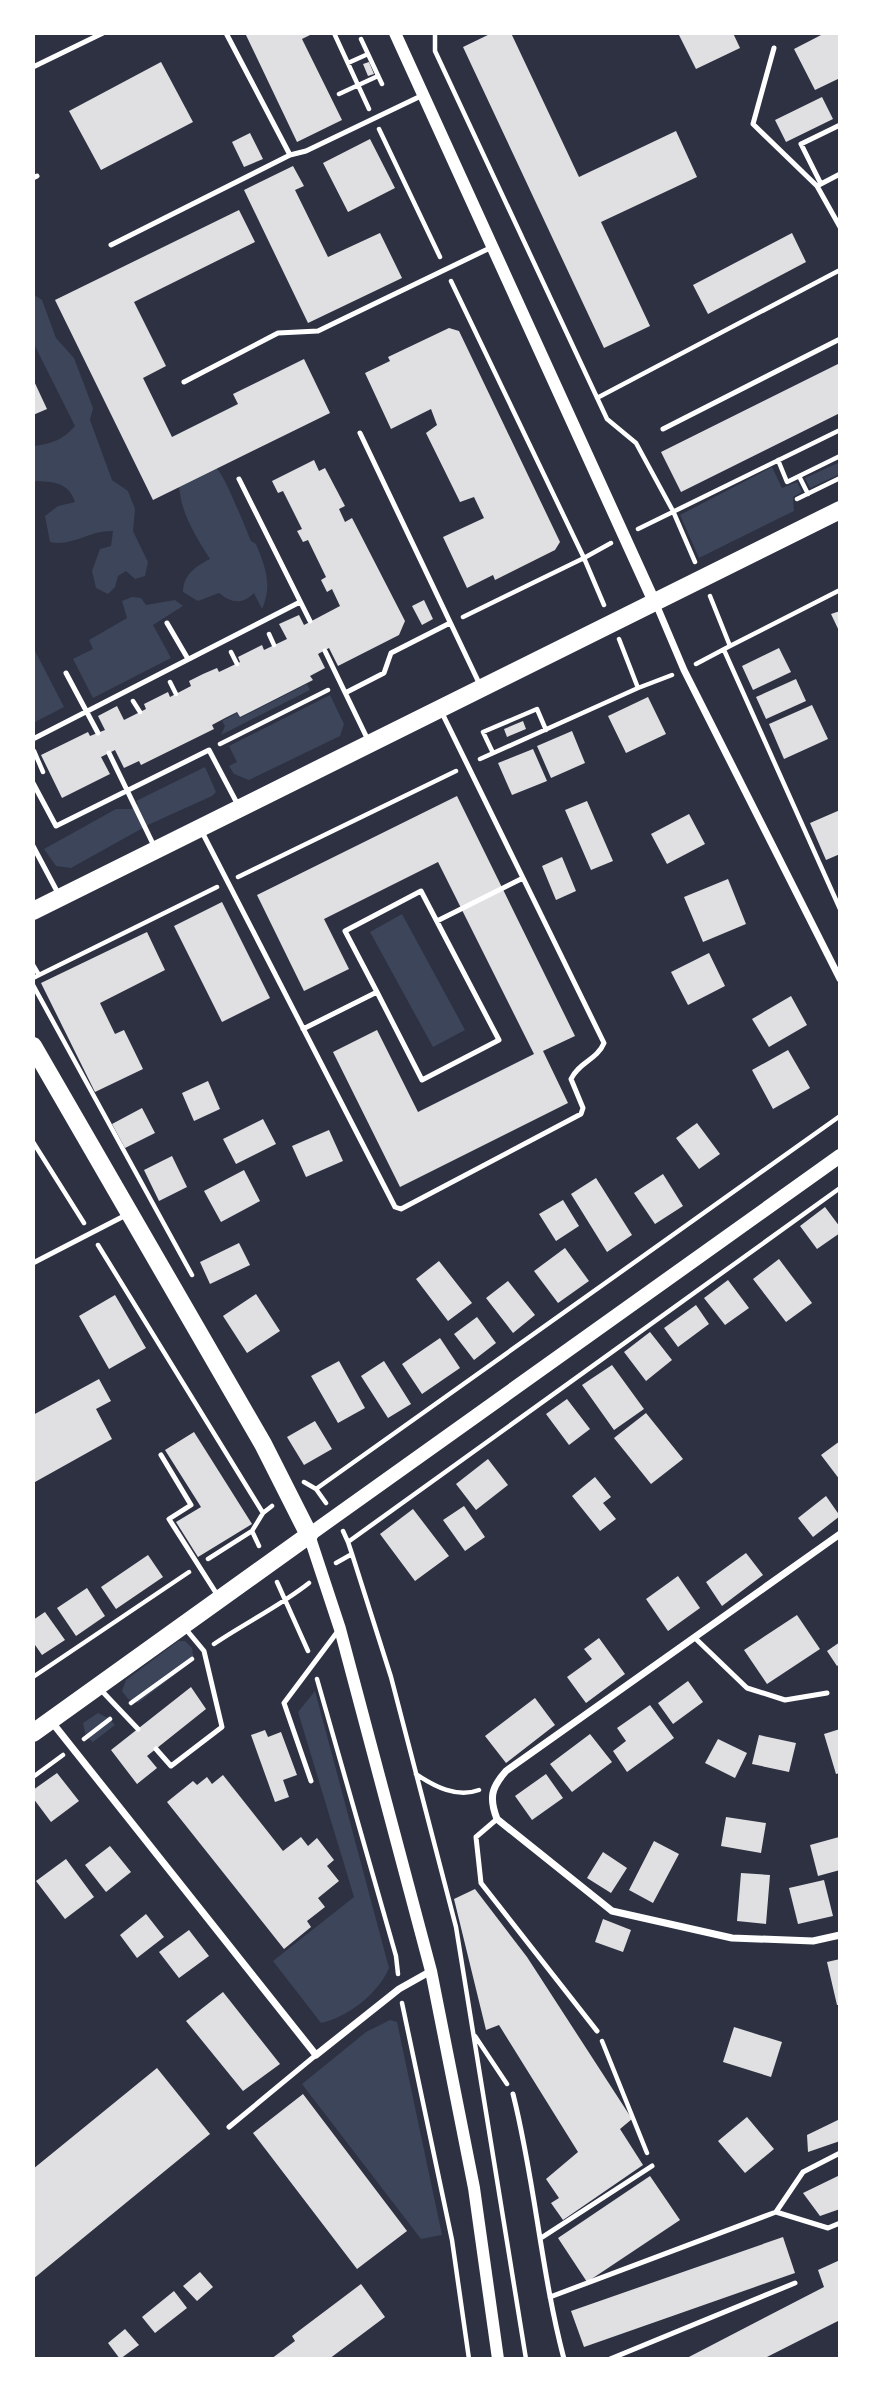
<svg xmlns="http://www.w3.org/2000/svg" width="873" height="2392" font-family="'Fira Sans Condensed',sans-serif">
  <rect width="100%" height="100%" fill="#2d3142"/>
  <path fill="#3c4559" d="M33,294L42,300L56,338L74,358L93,408L90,420L112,480L128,491L135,509L133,531L148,562L145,576L135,579L126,571L118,576L115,587L108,594L96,588L92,571L100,549L111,546L113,531C90,530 72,547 50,542L45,516L58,506L75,502C68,481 52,482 33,481V446C51,444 63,440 75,426L33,342Z
    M840,462V474L810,488L805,478Z
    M772,467L782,488L797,482L802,492L793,497L794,511L699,558L680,515Z
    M216,468C224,473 245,527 251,541L256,544C265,566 273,585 262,609L254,593C242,605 231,603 219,593L198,601L183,592C183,575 196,566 210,559C195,535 180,512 179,484Z
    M132,597L141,598L146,605L175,600L183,606L153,625L171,658L93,698L73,659L93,649L89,640L127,618L122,601Z
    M33,647L64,707L33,723Z
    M307,684L310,690L221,735L225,726L222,721L237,713L240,718Z
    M330,695L344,724L340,736L249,780L234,774L229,766L237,762L229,746Z
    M205,767L216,792L212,796L150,824L71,868L56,866L44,849L116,809H132L138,804L136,801Z
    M402,914L465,1030L433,1047L370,932Z
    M178,1641H185L192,1648L194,1660L138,1703L128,1699L122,1691L126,1680Z
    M315,1691L389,1968C378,1994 348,2017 321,2023L273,1961L354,1897L298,1712Z
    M98,1713L110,1719L115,1725L93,1742L86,1737L83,1723Z
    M390,2020L397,2022L442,2235L421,2239L302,2084L366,2032Z"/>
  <path fill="#e0e0e3" d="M245,33H314L302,39L342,120L297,142Z
    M492,33H511L579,177L676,131L697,177L601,222L650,326L604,348L463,47Z
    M678,33H733L740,48L696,69Z
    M825,33H840V78L815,90L794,49Z
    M161,62L193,122L101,170L69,111Z
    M369,62L374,74L368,76L363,64Z
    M822,97L833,119L786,142L775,120Z
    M250,133L263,159L244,167L232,142Z
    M370,139L395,188L348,212L323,163Z
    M293,166L304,186L295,190L328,257L380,233L402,278L308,323L244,190Z
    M239,210L255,242L134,302L166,366L143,378L172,437L238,404L233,394L304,359L330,413L153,500L55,300Z
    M792,233L806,262L708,314L693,285Z
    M449,328L459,331L560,542L555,550L495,580L493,575L467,588L443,537L484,518L474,497L460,502L426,433L437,425L431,409L391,429L365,373L390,361L388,357Z
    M840,363V413L681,492L661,452Z
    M33,379L47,409L33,415Z
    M314,460L319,471L325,468L345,506L339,509L345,522L352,518L405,621L399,635L338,666L329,648L318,654L325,668L310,676L313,680L240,717L237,712L225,718L212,725L214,729L141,765L139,761L124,768L115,750L101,757L110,774L62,798L41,755L88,732L90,736L105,730L98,716L117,706L124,720L146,709L144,704L168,692L170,697L191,686L189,681L203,674L217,668L219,672L240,662L238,657L262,645L264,650L287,639L279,624L299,615L304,625L340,606L332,589L327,592L321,580L326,577L308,540L303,542L297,531L302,529L283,491L278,493L272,481Z
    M424,600L433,619L422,625L412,606Z
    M840,611V633L831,614Z
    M779,648L791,672L753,690L742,666Z
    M796,679L806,701L766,719L756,697Z
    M648,697L666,734L626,753L608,716Z
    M812,705L828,739L784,759L769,724Z
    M523,721L526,729L507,737L504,729Z
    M572,731L585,763L551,778L537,746Z
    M533,749L547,781L512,795L498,763Z
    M457,796L575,1036L543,1051L568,1103L400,1187L333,1052L377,1030L418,1112L534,1054L438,862L324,919L349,969L304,991L257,895Z
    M587,801L613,861L591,870L565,810Z
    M840,810V854L826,860L810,823Z
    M689,814L705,844L667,864L651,834Z
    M562,857L576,891L556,900L542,866Z
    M728,879L746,924L703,942L684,897Z
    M222,902L270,998L222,1022L174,926Z
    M147,932L165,970L100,1003L115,1034L124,1030L143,1069L95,1092L41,983Z
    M709,953L725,986L688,1005L671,972Z
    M791,996L807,1025L769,1047L752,1019Z
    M788,1050L810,1088L773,1109L752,1070Z
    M208,1081L220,1109L194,1121L182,1093Z
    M142,1108L155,1133L125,1148L112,1124Z
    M263,1119L276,1144L236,1164L223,1139Z
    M697,1123L720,1154L699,1169L676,1138Z
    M329,1130L343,1161L306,1177L292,1146Z
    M172,1156L187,1187L159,1201L144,1170Z
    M244,1170L260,1201L221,1222L204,1191Z
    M663,1174L683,1206L655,1224L634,1193Z
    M596,1178L632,1235L607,1252L571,1194Z
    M563,1200L579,1226L556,1241L539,1214Z
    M825,1207L840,1227V1233L817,1249L800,1226Z
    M239,1243L250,1265L210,1284L200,1262Z
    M565,1248L589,1281L558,1303L534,1271Z
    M779,1259L812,1303L786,1322L753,1279Z
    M439,1261L472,1303L448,1321L416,1279Z
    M728,1280L749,1308L725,1325L704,1298Z
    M508,1281L535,1315L513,1333L486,1298Z
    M256,1294L280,1331L247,1353L223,1316Z
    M115,1295L146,1348L109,1369L79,1316Z
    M696,1305L709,1324L678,1347L664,1328Z
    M477,1317L496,1343L474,1360L454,1334Z
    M650,1332L672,1360L646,1381L624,1352Z
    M440,1338L460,1368L422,1394L402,1364Z
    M339,1361L365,1408L338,1423L311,1376Z
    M384,1361L411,1404L388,1418L361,1376Z
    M612,1365L644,1409L614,1430L582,1385Z
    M99,1379L111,1401L96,1409L112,1439L35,1482L33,1415Z
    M567,1399L590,1429L569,1445L546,1414Z
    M646,1413L683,1459L651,1484L614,1438Z
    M315,1421L332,1449L304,1465L287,1437Z
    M194,1432L252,1524L198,1557L176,1522L201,1507L165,1450Z
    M840,1441V1480L821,1455Z
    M488,1459L508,1485L476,1510L456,1484Z
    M595,1477L611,1497L603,1503L616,1519L600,1531L572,1496Z
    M826,1496L840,1516L813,1537L798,1518Z
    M464,1506L485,1537L465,1551L443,1520Z
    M413,1509L449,1556L415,1581L380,1534Z
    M746,1553L763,1575L722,1606L706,1582Z
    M148,1555L163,1577L116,1609L101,1587Z
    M678,1576L700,1608L668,1631L646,1599Z
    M87,1588L105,1616L76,1636L57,1608Z
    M45,1612L65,1640L42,1655L33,1642V1620Z
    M797,1615L820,1649L767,1684L744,1650Z
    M599,1638L625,1674L586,1703L567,1677L592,1659L584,1649Z
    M840,1642V1664L837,1666L827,1651Z
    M688,1681L703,1702L673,1724L658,1703Z
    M191,1687L206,1709L147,1756L157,1768L137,1784L111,1750Z
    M535,1698L555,1725L506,1763L485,1736Z
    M650,1705L674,1738L627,1772L613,1751L626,1741L617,1728Z
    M840,1729V1773L836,1774L824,1734Z
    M265,1730L268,1737L281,1732L297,1775L283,1780L289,1797L275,1802L251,1735Z
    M590,1734L612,1762L572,1792L550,1764Z
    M759,1735L796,1743L789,1772L752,1764Z
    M718,1739L747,1753L735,1778L705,1763Z
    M57,1773L79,1801L51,1822L33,1798V1790Z
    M546,1774L563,1798L532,1820L515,1796Z
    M223,1775L283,1851L301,1837L308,1846L317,1838L334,1860L327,1866L339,1881L318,1898L325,1907L307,1921L311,1927L284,1949L167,1802L193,1781L197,1785L207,1777L212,1784Z
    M726,1817L766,1823L761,1853L721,1846Z
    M839,1837L840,1870L818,1876L810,1845Z
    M654,1841L679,1854L653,1903L629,1890Z
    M110,1846L131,1872L106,1892L85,1865Z
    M603,1852L627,1868L611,1893L587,1878Z
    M66,1859L94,1897L65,1919L36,1881Z
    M741,1873L770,1875L766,1924L737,1921Z
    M824,1880L833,1916L798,1924L789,1888Z
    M475,1889L527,1957L632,2119L620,2129L643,2165L563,2220L551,2203L559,2198L546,2179L578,2152L499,2025L486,2030L454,1899Z
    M146,1914L164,1937L137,1958L120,1935Z
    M603,1919L631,1930L623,1952L595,1942Z
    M189,1930L209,1956L179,1978L159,1952Z
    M840,1959V2005H837L827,1962Z
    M223,1992L280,2064L243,2091L186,2021Z
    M734,2027L782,2042L771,2077L723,2062Z
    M157,2068L210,2134L33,2279V2169Z
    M303,2094L407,2231L357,2269L253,2133Z
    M747,2117L774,2149L745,2173L718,2141Z
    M840,2119V2141L808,2152L807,2135Z
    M840,2175V2209L820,2216L803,2193Z
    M650,2176L680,2220L587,2282L558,2238Z
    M783,2237L795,2273L584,2347L571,2311Z
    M840,2260V2320L763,2359H685L824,2287L818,2270Z
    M200,2272L213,2287L197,2301L183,2286Z
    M361,2284L385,2317L329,2359H271L295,2341L292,2336Z
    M174,2291L187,2308L155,2333L142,2317Z
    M125,2329L139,2345L120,2359L108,2343Z"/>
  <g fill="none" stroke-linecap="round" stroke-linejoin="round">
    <path stroke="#fff" stroke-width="4.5" d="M334,33L369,109
      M435,33V51L607,419L636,443L673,511L695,562
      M361,39L382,84
      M348,63L368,54
      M339,94L378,76
      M379,129L440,257
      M451,281L584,558L463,617
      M597,398L840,270
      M778,460L787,482L840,456
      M799,476L808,494
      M797,499L840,478
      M638,529L840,430
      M604,605L584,558L611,543
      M269,634L274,645
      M619,639L638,688L672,675
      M730,646L840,590
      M724,650L840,909
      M231,652L237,664
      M696,664L730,646L710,596
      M170,682L176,694
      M133,701L140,712
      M220,744L328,690
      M34,751L43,772
      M493,753L483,732L537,709L546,730
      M480,759L638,688
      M238,877L456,771
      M33,965L39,975L33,978
      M39,975L217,887
      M33,985L192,1275
      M33,1142L84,1223
      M98,1245L263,1513L272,1506
      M304,1482L316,1489L840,1116
      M316,1489L326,1503
      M252,1531L259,1546
      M343,1531L348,1542L840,1188
      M352,1554L391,1677L456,1927L526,2359
      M208,1559L252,1531L263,1513
      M336,1563L352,1554L348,1542
      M277,1582L308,1651
      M214,1644C245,1623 280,1606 309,1583
      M33,1677L189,1572
      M317,1679L396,1956L398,1974
      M131,1703L192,1659
      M84,1739L110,1719
      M416,1774C435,1787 457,1798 479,1790
      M33,1777L63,1755
      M402,2003L452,2240L469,2359
      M475,2036L507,2084
      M602,2041L647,2153"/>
    <path stroke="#fff" stroke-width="5" d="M226,33L290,155L306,151L423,95
      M774,48L753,124L817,186
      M33,67L103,33
      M840,174L817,186L840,227
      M33,178L37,176
      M821,184L801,144L840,125
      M111,245L290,155
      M184,382L278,333L318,331L492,247
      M663,429L840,339
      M360,433L480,685
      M239,479L310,621
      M167,623L188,659
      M325,651L368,740
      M66,673L98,733
      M347,692L384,673L391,653L450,623
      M33,739L300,602
      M109,753L155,848
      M33,783L56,826L209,750L238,805
      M201,830L395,1207L401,1209L581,1114L583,1108L571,1079C579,1062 597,1060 604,1043L442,713
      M33,846L59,895
      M437,921L523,878
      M303,1029L377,992L422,1080L499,1040L421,891L345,931L377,992
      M33,1263L126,1215
      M161,1455L191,1505L169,1519L218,1596
      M695,1638L747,1688L785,1700L827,1693
      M100,1689L138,1729
      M156,1749L171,1766L222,1727L204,1651L184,1627
      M311,1781L284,1703L338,1631
      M497,1819L476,1837L481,1883L597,2031
      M513,2094C535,2181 541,2272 564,2359
      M229,2127L316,2055
      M776,2212L828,2228L840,2223
      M541,2238L652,2166
      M550,2297L776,2212L803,2172L840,2153
      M610,2359L795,2283"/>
    <path stroke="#fff" stroke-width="7" d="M656,604L684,670L840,979
      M840,1534L506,1771C491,1788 489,1798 497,1819L612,1911L732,1938L813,1941L840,1935
      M51,1721L316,2055L399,1989L431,1971"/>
    <path stroke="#fff" stroke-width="12" d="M395,33L655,604
      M309,1535L340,1629L431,1971L474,2188L498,2359"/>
    <path stroke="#fff" stroke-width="14" d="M309,1535L840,1156"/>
    <path stroke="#fff" stroke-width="18" d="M33,911L840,510
      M33,1046L263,1444L309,1535L33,1733"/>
  </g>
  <rect width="873" height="2392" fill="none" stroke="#ffffff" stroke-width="70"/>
</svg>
